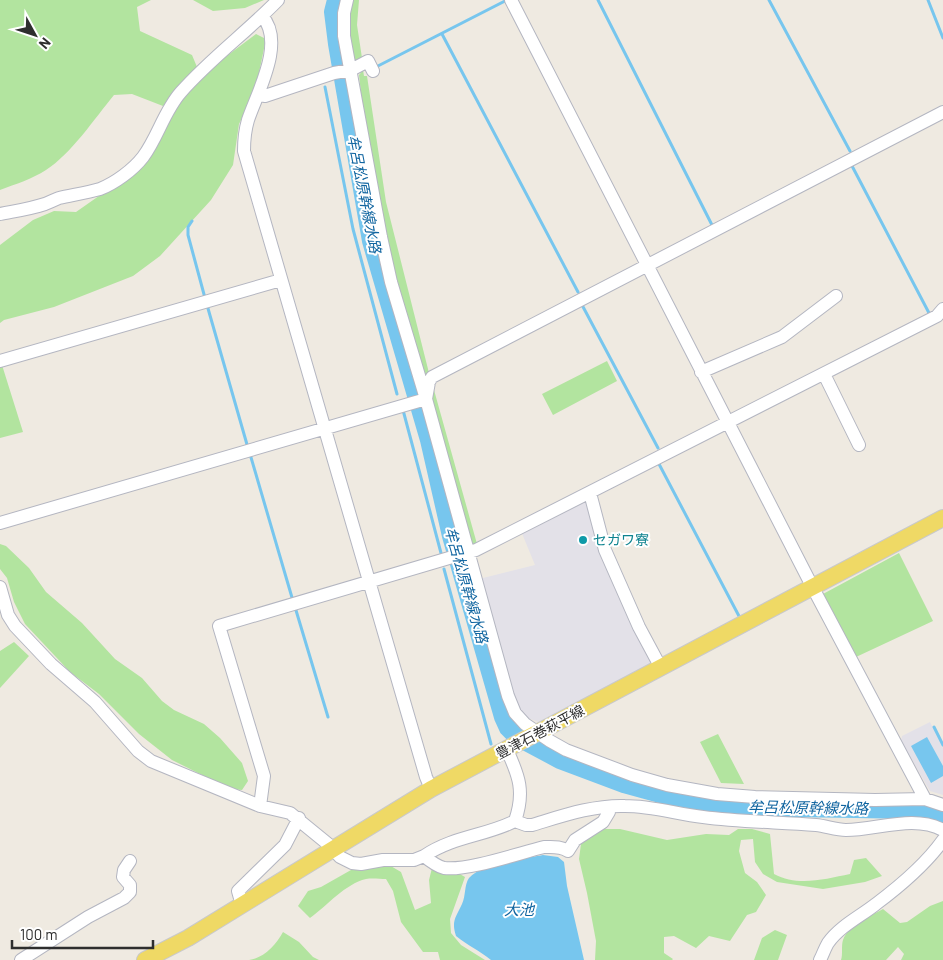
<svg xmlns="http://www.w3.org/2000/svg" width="943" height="960" font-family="Barlow,'Noto Sans JP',sans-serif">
  <rect width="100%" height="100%" fill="#efeae1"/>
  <path fill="#e3e1e8" d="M587,498L656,664L544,724L525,717L517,705L479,579L535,565L521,531Z
    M930,722L943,748V795L930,791L901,741L902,736Z"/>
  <path fill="#b2e49f" d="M0,0H151L137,7L140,31L192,55L197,67L163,106L132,94L114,95C95,118 71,154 46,170C32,179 16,184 0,190Z
    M193,0H264L245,8L213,11Z
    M351,0H359L357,25L362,58L353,63L348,36Z
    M256,34L266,39L255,92L239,124L233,165L211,200L160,256L133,276L54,307L4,320L0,323V245L33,220L54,211L76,212L136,170L177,105L200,76Z
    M363,70L364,76H367L386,202L429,373L424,376L396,285L366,139L359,75Z
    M607,361L617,381L553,415L542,394Z
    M2,365L23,432L0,438V366Z
    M434,390L477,544L473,545L470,544L429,400Z
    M0,544L6,546L29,568L46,592L82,623L115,659L142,678L162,701L174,710L204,724L220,738L242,763L248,781L242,790L230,789L172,760L139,734L99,694L70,672L25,624L14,602L7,578L0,569Z
    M899,553L933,621L856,657L823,594Z
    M14,642L29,656L0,688V651Z
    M718,734L744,784L721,783L700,742Z
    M602,829H620L667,840L706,834L729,835L738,829H752L770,834L774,874C798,887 825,879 850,874L854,860L866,858L882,876L865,882L823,889L777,882L763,874L755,862L753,839L741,840L739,851L745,873L757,882L766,895L756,912L747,915L730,941L709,936L696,948L674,936L664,937V953L673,959L672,960H595L596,941L587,893L579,859L581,844Z
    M389,865L401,872L415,910L431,903L429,880L432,868L458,873L465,877L450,919L451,933L461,945L485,960H440L438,952H423L401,922L393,891L386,879C380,879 372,878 366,879C345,884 328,905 310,918L298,906L308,891L321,887L351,870Z
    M943,901V960H901L904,954L898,947L886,960H841C843,954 841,946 843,940C849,924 869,917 883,909L900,923L907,922L930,906Z
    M775,930L787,935L778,960H754L762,938Z
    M283,932L299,942L313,957L319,960H249C264,958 276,945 283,932Z"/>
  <path fill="#77c6ee" d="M927,737L943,766V776L931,783L911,746Z
    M543,855L558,857L564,862L567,886L584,960H491C480,951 467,945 456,936C451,921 456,917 462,904C466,896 464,885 469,878C482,863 524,859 543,855Z"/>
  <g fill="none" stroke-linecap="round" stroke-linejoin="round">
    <path stroke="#77c6ee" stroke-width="3" d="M598,0L713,227
      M769,0L850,151
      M928,0L943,38
      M442,34L578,292
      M374,68L507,0
      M325,87L353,229L397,394
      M851,164L929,313
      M192,221L188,227V235L205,298
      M581,303L658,448
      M207,305L248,448
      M403,410L441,553
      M250,454L293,601
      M659,464L740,618
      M444,569L491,744
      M295,607L328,717
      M934,727L943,745"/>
    <path stroke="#77c6ee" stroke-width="18" d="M336,0L333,12L337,44L371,241L429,440L451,536L503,717L508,728L517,737L560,760L624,784L664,795L736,807L917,810L943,819"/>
    <g stroke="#b4b6c1" stroke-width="14">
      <path id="minor" d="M347,0L344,13V36L381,237L391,282L426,399L508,696L515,713L525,724L550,741L566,750L632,775L667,785L717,794L755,797L875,800L925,799L943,805
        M511,0L813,588L925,799
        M262,16C286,42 257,93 248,120C245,130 244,140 244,151L426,777L431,789
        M259,94L265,96L334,73L351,70L368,61L373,71
        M0,214C15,211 30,209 45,204C50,202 54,200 59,198C72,195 86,193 100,189C115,183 133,170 143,157C158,137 164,111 181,92C211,58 247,32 278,0
        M0,361L281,280
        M701,372L782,337L836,296
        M824,374L859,445
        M590,493L605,550L639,627L661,668
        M0,523L426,399L429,382L432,377L943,112
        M0,587L8,615L15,626L51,664L95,702L138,751L151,761L260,806L290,813L328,844L340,857L352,863L361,864L383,860H414L424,856C430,861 436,866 444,868C468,871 519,853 544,847C553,847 561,846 568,851L575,840L603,822L609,812L608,807
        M260,806L264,776L219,626L476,550L937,316L943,309
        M515,821L526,825H532C562,816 593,805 625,806C652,806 677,814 703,817C741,822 778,822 816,825C826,826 836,830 846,830C877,830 914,814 943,830
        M424,856C454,836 485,836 515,821C525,792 519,776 507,750
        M242,905L238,891L285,845L299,818
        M21,960L88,917L124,898L130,892V885L123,877L124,870L130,861
        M820,960C823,954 825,948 828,943C840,926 861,916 876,904C900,886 926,864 943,840"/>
    </g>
    <g stroke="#c9c9c9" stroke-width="18">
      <path id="major" d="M145,960L188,938L431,789L943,518"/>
    </g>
    <use href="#minor" stroke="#fff" stroke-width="12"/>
    <use href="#major" stroke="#efd965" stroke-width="16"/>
  </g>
  <circle fill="#0f9aa8" stroke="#fff" stroke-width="2" cx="583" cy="540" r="5"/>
  <g text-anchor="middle" stroke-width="4" stroke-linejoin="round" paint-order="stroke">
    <g font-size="14" fill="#0d838f" stroke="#fff" text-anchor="start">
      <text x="593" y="545">セガワ寮</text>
    </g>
    <g font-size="14" fill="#2e2e2e" stroke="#fff">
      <text transform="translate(540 732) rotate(-28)" y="5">豊津石巻萩平線</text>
    </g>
    <g font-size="15" font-style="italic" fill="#1065a0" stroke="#fff">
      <text transform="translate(364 194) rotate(79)" y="5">牟呂松原幹線水路</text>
      <text transform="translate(466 585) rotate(74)" y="5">牟呂松原幹線水路</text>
      <text transform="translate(808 808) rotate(1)" y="5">牟呂松原幹線水路</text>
      <text x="519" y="915">大池</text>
    </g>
  </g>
  <g transform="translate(35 35) rotate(130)" stroke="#ffffff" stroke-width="4" paint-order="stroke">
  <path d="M0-4L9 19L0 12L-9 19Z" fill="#2e2e2e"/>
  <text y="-8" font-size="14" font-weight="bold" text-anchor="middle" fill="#2e2e2e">N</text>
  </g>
  <path d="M12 940v8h141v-8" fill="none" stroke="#2e2e2e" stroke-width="2.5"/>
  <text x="20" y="940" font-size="15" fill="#2e2e2e" stroke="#ffffff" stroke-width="4" paint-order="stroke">100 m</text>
</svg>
